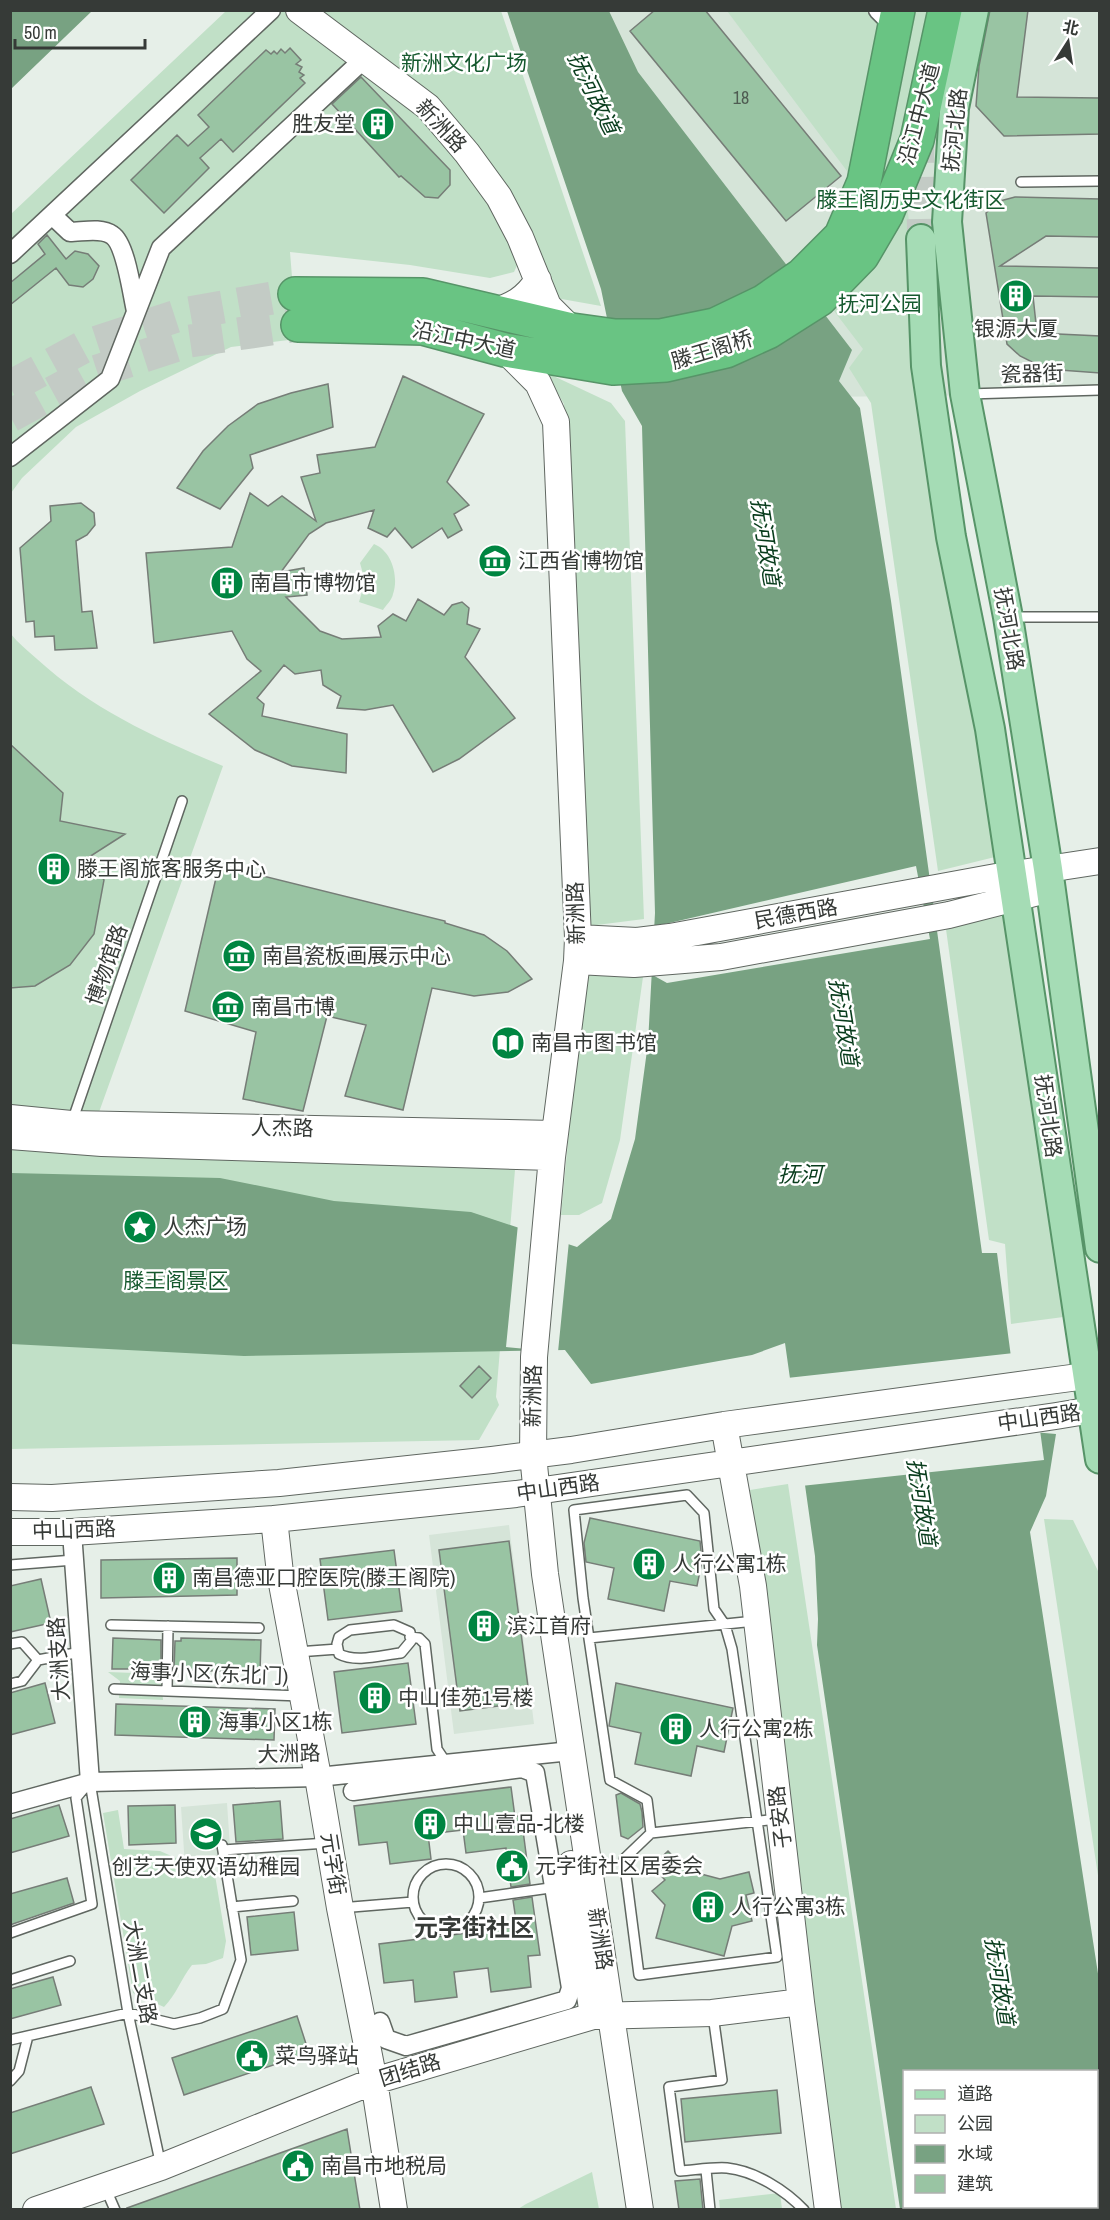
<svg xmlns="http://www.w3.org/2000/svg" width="1110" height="2220" font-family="'Archivo Narrow','Noto Sans SC',sans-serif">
  <rect width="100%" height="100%" fill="#e6efe8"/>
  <path fill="#d5e4d8" d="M549,11H1099V394L819,397Z
    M509,1525L534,1724L454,1734L429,1535Z
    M227,1803L231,1862L185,1866L181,1807Z"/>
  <path fill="#c1e0c7" d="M322,10L501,11L601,306L556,298L504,195L317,15Z
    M226,11H318L423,112L492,200L519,261L514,272L490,278L410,265L290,252L297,339L231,347L140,391L76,427L22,478L11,493V214Z
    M727,11H880L853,179Z
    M909,11H938L909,132L859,237L852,231L886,159Z
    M907,206L995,857L938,871L871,403L849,368L863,349L828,303Z
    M545,372L611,403L625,421L644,919L589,926L564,404Z
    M374,544C392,551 399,577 393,594C392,600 386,605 383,610L359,602L365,581L360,563Z
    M10,633C18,643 28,651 37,659C93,710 154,737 223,766L98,1115L519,1122L496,1397L499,1405L479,1440L11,1449Z
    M1008,907L1071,1316L1011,1324L1005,1244L989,1240L945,922Z
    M584,975L643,977L620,1140L602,1203L579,1215H561Z
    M788,1484L896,2209H841L750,1490Z
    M1044,1519L1073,1520L1099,1573V1882Z
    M108,1672L161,1674L163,1700L119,1698L120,1681Z
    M118,1810L124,1849L160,1851L176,1858L179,1869L215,1875L226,1941L223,1958L206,1964L192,1965C181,1979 176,1995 164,2007L133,1993L103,1813Z
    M592,2172L599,2209H518L526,2204Z
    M780,2193L782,2209H720L719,2200Z"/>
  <path fill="#78a282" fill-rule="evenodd" d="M11,10H92V11L11,89Z
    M507,11H609L638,72L852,350L839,381L860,408L891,601L982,1253H997L1021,1431L1056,1434L1046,1496L1030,1532L1099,1980V2209H900L817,1645L818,1619L815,1556L785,1343L752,1355L591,1384L565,1350L244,1356L11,1344V1173L220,1178L334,1201L471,1212L577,1247L611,1219L635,1139L648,1043L655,913L642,426L622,391L601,289ZM904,2072H1096V2206H904Z"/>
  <path fill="#e6efe8" d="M916,866L930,939L667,983L649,973L652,927Z
    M518,1224L569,1241L558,1352L506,1347Z
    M1014,1353L1024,1429L1040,1430L1044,1460L801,1486L787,1378Z"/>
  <path fill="#99c4a3" stroke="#767d77" stroke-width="1.5" d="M655,10H705L841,176L786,221L630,31Z
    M990,10H1028L1017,97L1100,98V134L1004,136L976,106L979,66Z
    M290,48L301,60L296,64L302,67L299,72L304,75L300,78L305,83L233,152L221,139L200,158L209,168L164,213L131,180L177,135L188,146L209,127L198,115L266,50L271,54L274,51L277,54L281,49L285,53Z
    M361,77L450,170V185L438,198L425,197L401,176L399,177L332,104Z
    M1015,197L1100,199V237L1046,236L1000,266L1100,268V297L1033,296L1037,333L1100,336V373L1046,369L1020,356L1007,344L986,213L1000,201Z
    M47,235L66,259L75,251L88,254L99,266L93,279L83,287L69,285L56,268L10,305V283L45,254L38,244Z
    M403,376L484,414L447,482L469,505L454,514L462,530L448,538L442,528L412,548L395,528L387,537L368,528L374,510L326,523L309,534L281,572L304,568L307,595L286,597L320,631L342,639L381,637L378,626L393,614L406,621L418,599L444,615L452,605L462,602L469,608L467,624L480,629L465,657L515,718L459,759L433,772L393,705L365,710L337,708L341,696L323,685L321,670L295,674L284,665L257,698L264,704L262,716L347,734L346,773L292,766L255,750L209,714L261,671L247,659L232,631L154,643L146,553L232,547L250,493L268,506L282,496L316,521L301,477L320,473L317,455L375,447Z
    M328,384L333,427L250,455L253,468L220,509L177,488L203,451L228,426L258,404L291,393Z
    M81,503L94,513L95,525L87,535L76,541L82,612L92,611L97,648L55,650L54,636L35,637L34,621L26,622L20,548L51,521L50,506Z
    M10,744L63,793L60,821L125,834L89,857L104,880L94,934L70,965L35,986L10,988Z
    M219,865L445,921V923L484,935L507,951L532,979L508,992L474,996L432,988L403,1110L345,1096L366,1025L327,1016L303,1111L243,1099L256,1032L185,1011Z
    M479,1366L491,1378L472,1398L460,1386Z
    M590,1518L700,1541L702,1561L697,1586L670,1581L664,1611L608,1599L614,1568L586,1562L584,1543Z
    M509,1541L530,1702L460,1711L439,1550Z
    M394,1550L402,1611L328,1620L320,1559Z
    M237,1558V1595L101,1598V1560Z
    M41,1579L51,1623L10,1632V1586Z
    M113,1638L161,1640V1669H112Z
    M181,1638L261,1640L260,1672L174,1670L175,1641H181Z
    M408,1663L416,1724L342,1733L334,1672Z
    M45,1683L55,1723L10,1735V1693Z
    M616,1683L733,1708L724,1752L697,1746L691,1776L635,1764L641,1733L609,1726Z
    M116,1704L275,1709L274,1740L115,1735Z
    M511,1787L515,1817L521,1815L530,1884L511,1887L506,1848L466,1853L463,1830L428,1834L431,1859L390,1864L387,1842L359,1845L354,1806Z
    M621,1793L640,1804L642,1812L643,1827L628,1839L621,1836L616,1795Z
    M280,1801L283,1839L236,1842L233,1805Z
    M59,1805L69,1836L10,1853V1819Z
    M175,1805L176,1843L129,1845L128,1806Z
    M668,1851L686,1870L720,1879L749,1872L754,1893L746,1895L752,1921L732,1926L724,1956L656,1938L665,1905L652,1891L665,1880L652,1866Z
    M67,1878L74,1903L10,1925V1894Z
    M532,1897L540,1955L528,1956L531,1987L491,1992L488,1968L454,1972L457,1997L415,2002L413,1980L384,1983L379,1944L517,1927L513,1900Z
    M294,1912L298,1950L251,1955L247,1917Z
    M53,1977L61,2005L10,2019V1989Z
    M297,2016L309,2053L184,2095L172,2058Z
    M91,2087L104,2124L10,2154V2113Z
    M777,2090L781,2133L685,2142L681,2099Z
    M347,2129L360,2210H128L127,2208Z
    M700,2179L703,2210H679L675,2181Z"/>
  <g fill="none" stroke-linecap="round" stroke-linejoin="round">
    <path stroke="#c3cbc5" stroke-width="28" stroke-dasharray="28 14" stroke-linecap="butt" d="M920,135L921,239"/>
    <path stroke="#c3cbc5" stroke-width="33" stroke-dasharray="33 16" stroke-linecap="butt" d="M10,387L85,346L183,314L295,294
      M10,416L85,375L190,341L298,325"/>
    <g stroke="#606761" stroke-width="12">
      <path id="lane" d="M1021,182L1100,181
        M968,394L1100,390
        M1010,617H1100
        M72,1122L182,801
        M687,1495L704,1513L714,1609L725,1625L732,1649L777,1957L639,1975L624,1859L651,1833L647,1800L610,1780L583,1598L574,1510Z
        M10,1565L74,1560
        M111,1625L259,1628
        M394,1625L410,1632L411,1641L401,1653C382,1655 356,1663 339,1654L337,1644L339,1637L350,1630Z
        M410,1637L419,1638L425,1644L437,1749L447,1764
        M589,1638L755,1621
        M10,1644L22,1642L38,1660
        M297,1652L338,1649
        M10,1684L22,1681L38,1660L81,1652
        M114,1689L301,1696
        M167,1691L168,1626
        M90,1782L128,2013L161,2166
        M651,1833L777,1819
        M223,1850L327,1843
        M413 1897a33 33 0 1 1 66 0a33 33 0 1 1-66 0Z
        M479,1898L557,1887
        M232,1907L293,1901
        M340,1908L413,1902
        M10,1933L92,1904L76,1798L86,1786
        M10,1980L70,1961
        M713,2015L722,2080L669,2087L680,2171C695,2170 712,2167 727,2168C755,2171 785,2190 804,2210
        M10,2040L128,2013L174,2024L200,2018L223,2009L241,1960L222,1845
        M10,2081L19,2071L28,2036
        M706,2170L710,2210
        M105,2187L115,2210"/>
    </g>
    <g stroke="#606761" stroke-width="21">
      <path id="street" d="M878,10L885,17
        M52,215L70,232C82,232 101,227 112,235C126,244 132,294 136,311
        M10,254L271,10
        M10,457L110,379L161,248L364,59
        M72,1532L90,1782
        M353,1791L522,1768L535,1773L571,1988L567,2000L406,2046L386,2039L380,2022
        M10,1804L90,1782L318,1777L571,1751"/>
    </g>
    <g stroke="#606761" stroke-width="28">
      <path id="secondary" d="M299,10L428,107L467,153L499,197L520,237L548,306L572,330
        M492,313C513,305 525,300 538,280
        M505,350L538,383L556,422L578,938L577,961L552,1157L534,1357L533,1455L545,1574L640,2210
        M578,938L637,941L670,937L996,877L1100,861
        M577,961L634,964L721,957L949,915L1050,889
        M10,1118L71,1124L555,1134
        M10,1136L102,1143L552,1157
        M724,1425L753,1586L801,2002L828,2210
        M10,1497L52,1498L279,1483L492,1460L571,1450L724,1425L1086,1376L1100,1382
        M274,1519L280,1573L318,1777L340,1908L374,2081L394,2210
        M10,1532H72L274,1519L516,1494L1056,1416L1092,1410L1100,1405
        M571,1864L593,2016
        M36,2210L161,2167L374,2081L593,2016L712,2013L801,2002"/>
    </g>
    <g stroke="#579468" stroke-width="32">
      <path id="primary" d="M974,10L954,108L947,222L965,394L1008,617L1048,869L1100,1248
        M921,239L926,366L951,537L990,729L1100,1459"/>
    </g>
    <g stroke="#579468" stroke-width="36">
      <path id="highway" d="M295,294L423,295L572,330L615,336H661L715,325L763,302L802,275L841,236L864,182L898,10
        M298,325L423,328L505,350L613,368L666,365L726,351L768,332L820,299L862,256L886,215L917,140L945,10"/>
    </g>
    <use href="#lane" stroke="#fff" stroke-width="9"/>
    <use href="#street" stroke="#fff" stroke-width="18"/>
    <use href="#secondary" stroke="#fff" stroke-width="26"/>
    <use href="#primary" stroke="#a5dcb5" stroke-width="28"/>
    <use href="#highway" stroke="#69c483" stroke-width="33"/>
  </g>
  <defs>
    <g id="building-disc" transform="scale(1.725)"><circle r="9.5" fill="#008541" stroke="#fff"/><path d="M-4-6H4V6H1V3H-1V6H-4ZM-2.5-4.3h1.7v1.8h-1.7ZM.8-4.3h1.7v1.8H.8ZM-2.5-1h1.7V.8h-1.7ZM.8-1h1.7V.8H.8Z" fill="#fff"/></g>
    <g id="museum-disc" transform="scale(1.725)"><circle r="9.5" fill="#008541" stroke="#fff"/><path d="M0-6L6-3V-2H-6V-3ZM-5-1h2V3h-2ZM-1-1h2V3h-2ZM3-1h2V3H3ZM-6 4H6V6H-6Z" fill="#fff"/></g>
    <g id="library-disc" transform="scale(1.725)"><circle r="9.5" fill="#008541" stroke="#fff"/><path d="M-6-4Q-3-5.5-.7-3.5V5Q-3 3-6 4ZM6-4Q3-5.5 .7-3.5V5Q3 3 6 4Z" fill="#fff"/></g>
    <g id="sight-disc" transform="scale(1.725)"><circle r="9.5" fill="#008541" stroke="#fff"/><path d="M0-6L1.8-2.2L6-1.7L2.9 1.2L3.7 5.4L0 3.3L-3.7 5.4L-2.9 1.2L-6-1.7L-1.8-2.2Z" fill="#fff"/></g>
    <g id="school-disc" transform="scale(1.725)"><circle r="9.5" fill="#008541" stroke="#fff"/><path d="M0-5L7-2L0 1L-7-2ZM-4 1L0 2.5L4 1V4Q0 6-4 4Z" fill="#fff"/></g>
    <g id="civic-disc" transform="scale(1.725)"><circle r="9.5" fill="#008541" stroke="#fff"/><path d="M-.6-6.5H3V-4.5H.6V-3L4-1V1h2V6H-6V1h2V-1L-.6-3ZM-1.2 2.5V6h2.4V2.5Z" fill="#fff"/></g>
  </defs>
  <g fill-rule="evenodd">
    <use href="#building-disc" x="378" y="124"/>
    <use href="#building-disc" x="1016" y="296"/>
    <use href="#museum-disc" x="495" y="561"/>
    <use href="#building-disc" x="227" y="583"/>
    <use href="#building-disc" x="54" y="869"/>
    <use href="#museum-disc" x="239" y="956"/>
    <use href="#museum-disc" x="228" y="1007"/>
    <use href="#library-disc" x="508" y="1043"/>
    <use href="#sight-disc" x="140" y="1227"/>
    <use href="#building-disc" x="649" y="1564"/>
    <use href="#building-disc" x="169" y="1578"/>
    <use href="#building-disc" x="484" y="1626"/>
    <use href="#building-disc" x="375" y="1698"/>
    <use href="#building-disc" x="195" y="1722"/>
    <use href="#building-disc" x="676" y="1729"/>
    <use href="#building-disc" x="430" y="1824"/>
    <use href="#school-disc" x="206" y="1834"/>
    <use href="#civic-disc" x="512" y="1866"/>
    <use href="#building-disc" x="708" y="1907"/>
    <use href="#civic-disc" x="252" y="2056"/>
    <use href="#civic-disc" x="298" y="2166"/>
  </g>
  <g text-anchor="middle" stroke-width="5" stroke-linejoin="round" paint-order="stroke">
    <g font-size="18" fill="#4f5c52">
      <text x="741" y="104">18</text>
    </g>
    <g font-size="21" fill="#15592e" stroke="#fff">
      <text x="464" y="70">新洲文化广场</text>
      <text x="911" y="207">滕王阁历史文化街区</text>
      <text x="880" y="311">抚河公园</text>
      <text x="176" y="1288">滕王阁景区</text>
    </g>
    <g font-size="21" fill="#363a37" stroke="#fff">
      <text transform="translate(919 114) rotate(-75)" y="7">沿江中大道</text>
      <text transform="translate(441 126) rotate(47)" y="7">新洲路</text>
      <text transform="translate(955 130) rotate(-84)" y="7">抚河北路</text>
      <text transform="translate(464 340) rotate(12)" y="7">沿江中大道</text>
      <text transform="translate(712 350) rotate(-17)" y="7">滕王阁桥</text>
      <text transform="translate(1032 374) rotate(-2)" y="7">瓷器街</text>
      <text transform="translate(1009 629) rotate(80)" y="7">抚河北路</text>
      <text transform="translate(576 913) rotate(-92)" y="7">新洲路</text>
      <text transform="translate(796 914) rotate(-10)" y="7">民德西路</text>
      <text transform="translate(107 965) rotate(-71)" y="7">博物馆路</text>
      <text transform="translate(1048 1116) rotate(82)" y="7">抚河北路</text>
      <text transform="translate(282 1128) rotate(1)" y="7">人杰路</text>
      <text transform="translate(533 1396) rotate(-89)" y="7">新洲路</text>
      <text transform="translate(1039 1418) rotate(-8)" y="7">中山西路</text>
      <text transform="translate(558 1488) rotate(-8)" y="7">中山西路</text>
      <text transform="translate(74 1530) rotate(-2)" y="7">中山西路</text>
      <text transform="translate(59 1659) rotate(-94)" y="7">大洲支路</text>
      <text transform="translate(209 1674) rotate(2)" y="7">海事小区(东北门)</text>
      <text transform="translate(289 1754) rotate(-2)" y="7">大洲路</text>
      <text transform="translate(780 1817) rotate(-97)" y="7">子安路</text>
      <text transform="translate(333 1864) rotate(81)" y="7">元字街</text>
      <text transform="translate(600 1939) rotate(81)" y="7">新洲路</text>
      <text transform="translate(140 1972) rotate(80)" y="7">大洲二支路</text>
      <text transform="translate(410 2070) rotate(-17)" y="7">团结路</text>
    </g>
    <g font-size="21" fill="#363a37" stroke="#fff" text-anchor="start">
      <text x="355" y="131" text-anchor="end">胜友堂</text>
      <text x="1016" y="336" text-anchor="middle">银源大厦</text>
      <text x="518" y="568">江西省博物馆</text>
      <text x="250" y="590">南昌市博物馆</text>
      <text x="77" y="876">滕王阁旅客服务中心</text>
      <text x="262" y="963">南昌瓷板画展示中心</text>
      <text x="251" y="1014">南昌市博</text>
      <text x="531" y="1050">南昌市图书馆</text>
      <text x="163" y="1234">人杰广场</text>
      <text x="672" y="1571">人行公寓1栋</text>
      <text x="192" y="1585">南昌德亚口腔医院(滕王阁院)</text>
      <text x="507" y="1633">滨江首府</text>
      <text x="398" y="1705">中山佳苑1号楼</text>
      <text x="218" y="1729">海事小区1栋</text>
      <text x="699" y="1736">人行公寓2栋</text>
      <text x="453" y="1831">中山壹品-北楼</text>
      <text x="535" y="1873">元字街社区居委会</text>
      <text x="206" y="1874" text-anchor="middle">创艺天使双语幼稚园</text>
      <text x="731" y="1914">人行公寓3栋</text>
      <text x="275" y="2063">菜鸟驿站</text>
      <text x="321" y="2173">南昌市地税局</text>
    </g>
    <g font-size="22" font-style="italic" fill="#083c1c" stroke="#fff">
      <text transform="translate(594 93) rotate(64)" y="8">抚河故道</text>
      <text transform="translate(766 542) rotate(81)" y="8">抚河故道</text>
      <text transform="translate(844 1022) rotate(81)" y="8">抚河故道</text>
      <text x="800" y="1182">抚河</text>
      <text transform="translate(922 1502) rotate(81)" y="8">抚河故道</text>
      <text transform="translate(1000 1981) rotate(81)" y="8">抚河故道</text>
    </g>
    <g font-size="24" font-weight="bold" fill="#363a37" stroke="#fff">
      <text x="474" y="1936">元字街社区</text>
    </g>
  </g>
  <rect width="1110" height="2220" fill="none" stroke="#363a37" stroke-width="24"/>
  <rect x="903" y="2070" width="195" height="138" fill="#ffffff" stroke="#afb0af" stroke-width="1.5"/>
  <rect x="915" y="2090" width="30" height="9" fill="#a5dcb5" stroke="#afb0af" stroke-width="1.5"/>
  <text x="957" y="2100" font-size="18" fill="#363a37">道路</text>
  <rect x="915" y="2115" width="30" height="18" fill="#c1e0c7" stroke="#afb0af" stroke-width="1.5"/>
  <text x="957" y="2130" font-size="18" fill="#363a37">公园</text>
  <rect x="915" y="2145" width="30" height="18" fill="#78a282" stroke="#afb0af" stroke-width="1.5"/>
  <text x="957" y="2160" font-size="18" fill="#363a37">水域</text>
  <rect x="915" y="2175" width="30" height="18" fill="#99c4a3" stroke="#afb0af" stroke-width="1.5"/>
  <text x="957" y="2190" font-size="18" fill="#363a37">建筑</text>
  <g transform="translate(1068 42) rotate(12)" stroke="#ffffff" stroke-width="4.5" paint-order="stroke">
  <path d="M0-4.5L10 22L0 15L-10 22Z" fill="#363a37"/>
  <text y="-9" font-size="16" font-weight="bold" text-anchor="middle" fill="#363a37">北</text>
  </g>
  <path d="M15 39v9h130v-9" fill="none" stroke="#363a37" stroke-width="3"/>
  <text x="24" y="39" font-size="18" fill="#363a37" stroke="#ffffff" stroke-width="4.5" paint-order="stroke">50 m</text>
</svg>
